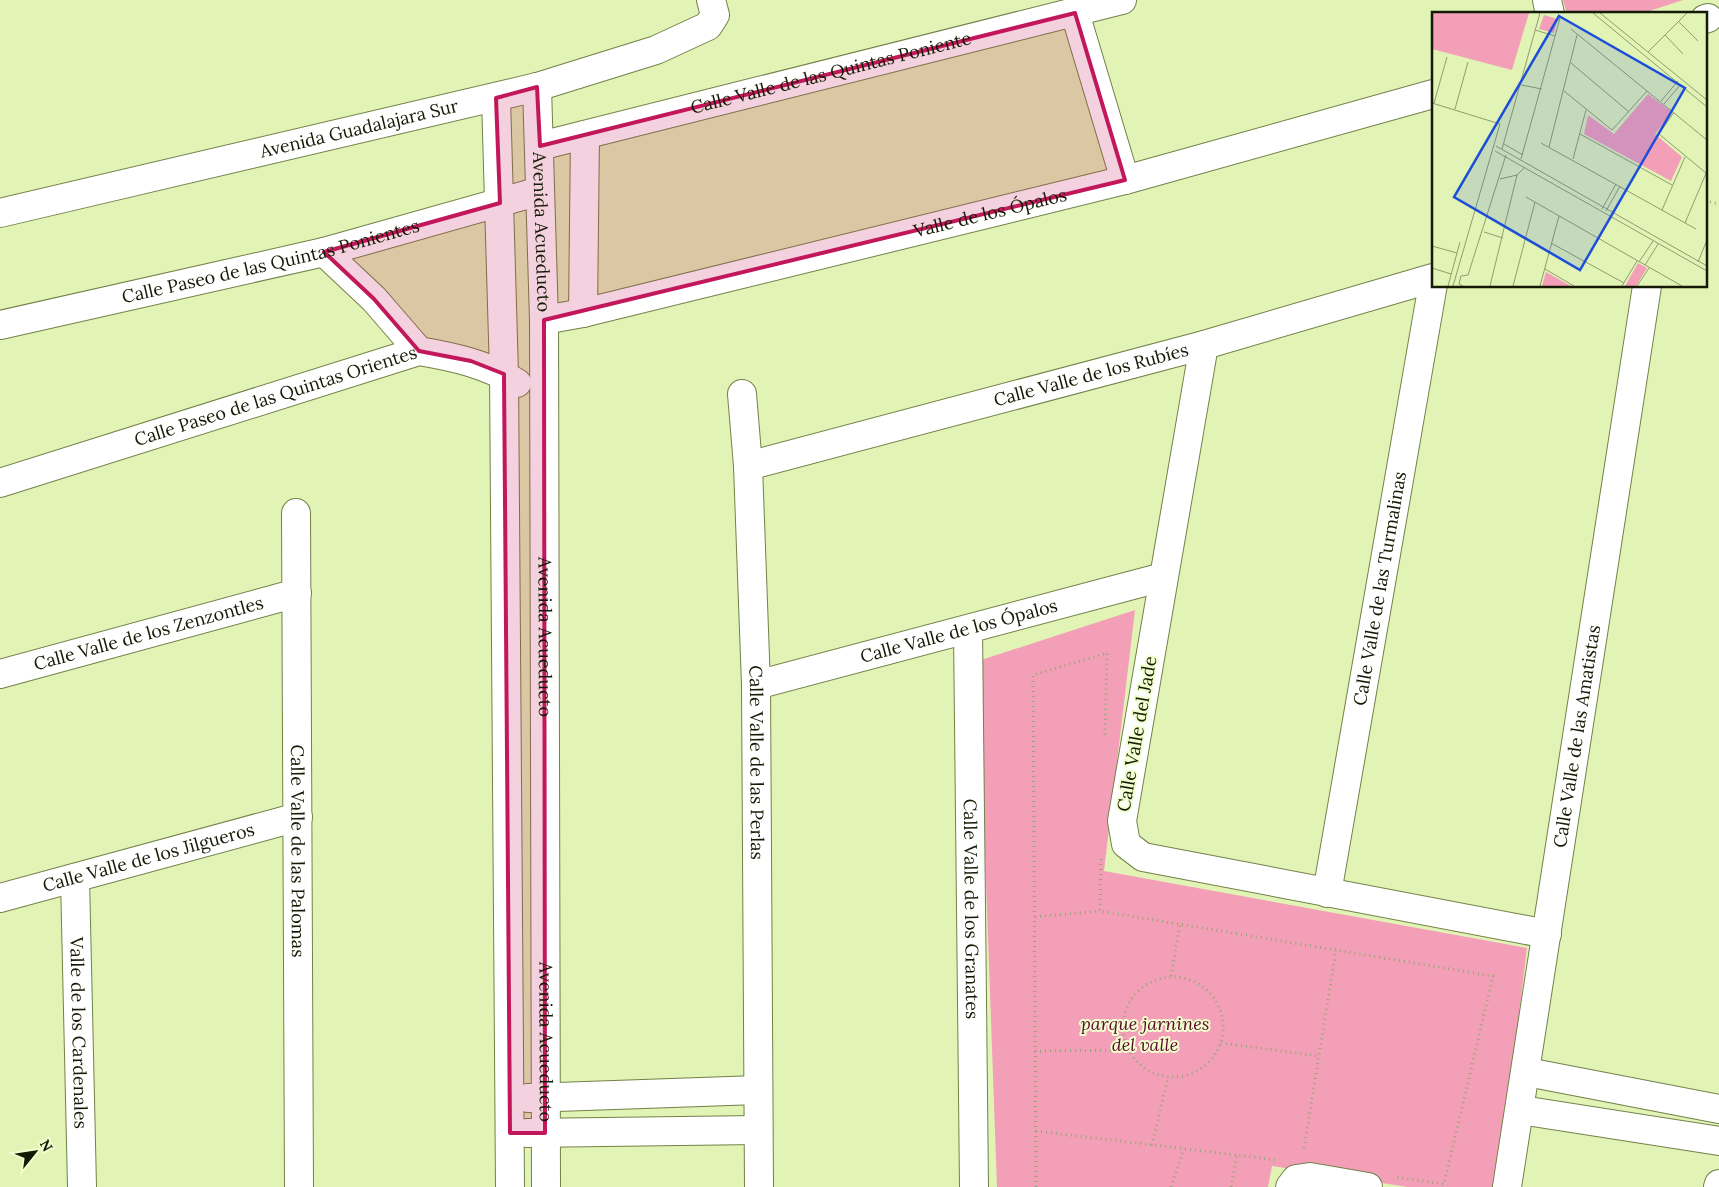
<svg xmlns="http://www.w3.org/2000/svg" width="1719" height="1187" font-family="Lora,serif">
  <rect width="100%" height="100%" fill="#e2f3b6"/>
  <path fill="#f49fb8" d="M1563,0H1683L1640,14H1567Z
    M1135,610L1104,871L1527,948L1498,1187H1408L1272,1166L1268,1187H997L978,661Z"/>
  <g fill="none" stroke-linecap="round" stroke-linejoin="round">
    <g stroke="#738148" stroke-width="30">
      <g id="minor">
        <path d="M1547,0L1550,14"/>
        <path d="M1075,13L1125,180"/>
        <path d="M1705,19L1708,18"/>
        <path id="s1" d="M537,87L544,320L546,1187"/>
        <path d="M496,98L504,374L510,1187"/>
        <path id="s2" d="M540,146L1122,0"/>
        <path id="s3" d="M0,213L537,87L656,50L708,26L715,15L711,0"/>
        <path d="M324,252L374,299L419,351"/>
        <path d="M583,313L585,135"/>
        <path id="s4" d="M544,320L583,313L1125,180L1433,94"/>
        <path id="s5" d="M0,325L324,252L540,191"/>
        <path d="M1204,345L1122,821L1126,844L1143,857L1547,934"/>
        <path id="s6" d="M742,394L748,466L756,685L759,1187"/>
        <path id="s7" d="M748,466L1204,345L1433,278"/>
        <path id="s8" d="M0,483L419,351C454,357 486,364 517,383"/>
        <path id="s9" d="M296,513L299,1187"/>
        <path id="s10" d="M968,630L974,1187"/>
        <path id="s11" d="M0,674L297,593"/>
        <path id="s12" d="M756,685L1163,577"/>
        <path id="s13" d="M75,878L82,1187"/>
        <path id="s14" d="M1327,893L1433,284"/>
        <path id="s15" d="M0,898L298,817"/>
        <path d="M1527,1072L1719,1109"/>
        <path d="M528,1098L758,1090"/>
        <path d="M1521,1110L1719,1141"/>
        <path d="M527,1133L758,1130"/>
        <path d="M1290,1187L1296,1179L1310,1177L1368,1187"/>
        <path id="s16" d="M1507,1187L1647,286"/>
      </g>
    </g>
    <g stroke="#738148" stroke-width="30">
      <path id="tertiary" d="M1718,1187L1719,1184"/>
    </g>
    <path stroke="#98a576" stroke-width="3" stroke-dasharray="1 4" stroke-linecap="butt" d="M1705,201L1719,204
      M1101,859L1100,911L1493,976L1444,1184L1395,1177
      M1035,917L1100,911
      M1171,976L1180,924
      M1123 1027a50 50 0 1 1 100 0a50 50 0 1 1-100 0Z
      M1221,1043L1319,1056
      M1035,1051L1127,1050
      M1036,1131L1237,1155
      M1152,1145L1168,1078
      M1304,1148L1336,950
      M1036,1187L1033,675L1107,653L1105,735
      M1171,1187L1184,1149
      M1231,1187L1237,1155L1275,1160"/>
    <use href="#minor" stroke="#fff" stroke-width="28"/>
    <use href="#tertiary" stroke="#fff" stroke-width="28"/>
  </g>
  <path fill="#c2185b" fill-opacity="0.2" stroke="#c2185b" stroke-width="4" stroke-linejoin="round" d="M1075,13L1125,180L544,320L545,1133H510L504,374L471,361L419,351L374,299L324,252L500,203L496,98L537,87L540,146Z"/>
  <g text-anchor="middle" stroke-width="4" stroke-linejoin="round" paint-order="stroke">
    <g font-size="18" fill="#151a04" stroke="#f1fece">
      <text dy="6" stroke="none"><textPath href="#s2" startOffset="300">Calle Valle de las Quintas Poniente</textPath></text>
      <text dy="6" stroke="none"><textPath href="#s3" startOffset="369">Avenida Guadalajara Sur</textPath></text>
      <text dy="6" stroke="none"><textPath href="#s4" startOffset="459">Valle de los Ópalos</textPath></text>
      <text dy="6" stroke="none"><textPath href="#s1" startOffset="145">Avenida Acueducto</textPath></text>
      <text dy="6" stroke="none"><textPath href="#s5" startOffset="278">Calle Paseo de las Quintas Ponientes</textPath></text>
      <text dy="6" stroke="none"><textPath href="#s7" startOffset="355">Calle Valle de los Rubíes</textPath></text>
      <text dy="6" stroke="none"><textPath href="#s8" startOffset="289">Calle Paseo de las Quintas Orientes</textPath></text>
      <text dy="6" stroke="none"><textPath href="#s14" startOffset="309">Calle Valle de las Turmalinas</textPath></text>
      <text dy="6" stroke="none"><textPath href="#s12" startOffset="210">Calle Valle de los Ópalos</textPath></text>
      <text dy="6" stroke="none"><textPath href="#s11" startOffset="154">Calle Valle de los Zenzontles</textPath></text>
      <text dy="6" stroke="none"><textPath href="#s1" startOffset="550">Avenida Acueducto</textPath></text>
      <text transform="translate(1137 734) rotate(-80)" y="6">Calle Valle del Jade</text>
      <text dy="6" stroke="none"><textPath href="#s16" startOffset="456">Calle Valle de las Amatistas</textPath></text>
      <text dy="6" stroke="none"><textPath href="#s6" startOffset="369">Calle Valle de las Perlas</textPath></text>
      <text dy="6" stroke="none"><textPath href="#s9" startOffset="338">Calle Valle de las Palomas</textPath></text>
      <text dy="6" stroke="none"><textPath href="#s15" startOffset="154">Calle Valle de los Jilgueros</textPath></text>
      <text dy="6" stroke="none"><textPath href="#s10" startOffset="279">Calle Valle de los Granates</textPath></text>
      <text dy="6" stroke="none"><textPath href="#s13" startOffset="155">Valle de los Cardenales</textPath></text>
      <text dy="6" stroke="none"><textPath href="#s1" startOffset="955">Avenida Acueducto</textPath></text>
    </g>
    <g font-size="18" font-style="italic" fill="#5b0a2f" stroke="#f1fece">
      <text x="1145" y="1030">parque jarnines<tspan x="1145" dy="21">del valle</tspan></text>
    </g>
  </g>
  <g transform="translate(1432 12)">
    <rect width="275" height="275" fill="#e2f3b6"/>
    <path d="M0,1H97L80,58L0,37ZM112,3L125,7L122,21L107,17ZM216,82L240,100L223,122L250,145L239,169L152,122L156,103L182,122ZM206,251L215,256L204,274H193ZM114,260L139,274H110Z" fill="#f49fb8"/>
    <path fill="none" stroke="#909c6f" stroke-width="1" d="M161,1L275,95M168,1L275,88M246,9L266,29M139,17L275,128M103,18L123,24M233,23L251,42M216,40L255,1M139,51L197,100M89,73L110,77M132,79L180,118L215,79M229,89L246,69M0,91L68,112L21,274M2,91L15,45M232,92L249,72M23,97L36,50M242,100L227,122L274,161M148,122L240,173M109,131L264,217M72,132L91,143M64,134L275,254M117,135L145,23M70,137L108,1M63,139L275,259M89,147L128,6M141,147L154,98M68,167L85,163M94,185L250,274M170,197L184,172M230,198L253,145M174,199L188,174M253,211L275,159M52,220L71,226M119,231L192,271M0,234L25,241M207,250L221,229M266,250L275,228M213,253L226,232M0,256L19,262M113,257L142,274M16,274L28,230M31,274L27,272L29,264L36,263L74,143M58,274L85,163L93,155M81,274L103,190M108,274L127,204M190,274L205,249M205,274L217,256"/>
    <path fill="#1d4ed8" fill-opacity="0.15" stroke="#1d4ed8" stroke-width="2.5" d="M127,4L253,76L148,258L22,185Z"/>
    <rect width="275" height="275" fill="none" stroke="#151a04" stroke-width="2.5"/>
  </g>
  <g transform="translate(35 1152) rotate(60)" stroke="#f1fece" stroke-width="4" paint-order="stroke">
  <path d="M0-4L9 19L0 12L-9 19Z" fill="#151a04"/>
  <text y="-8" font-size="14" font-weight="bold" text-anchor="middle" fill="#151a04">N</text>
  </g>
</svg>
